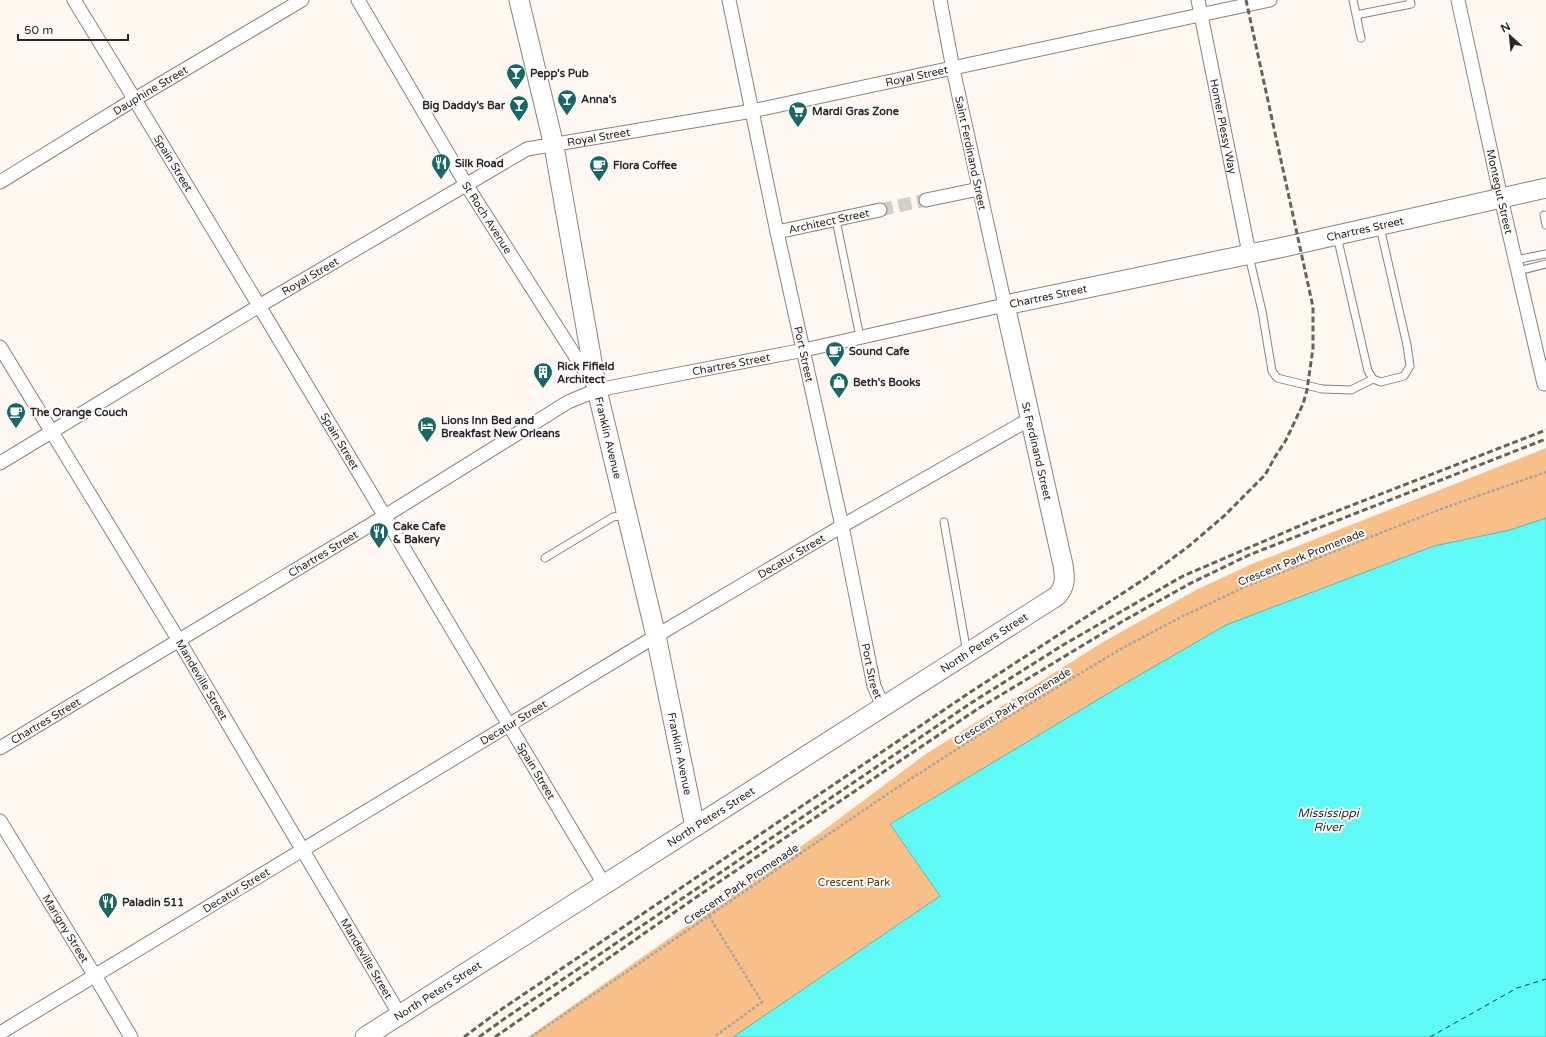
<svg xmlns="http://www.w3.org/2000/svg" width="1546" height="1037" font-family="'Varela Round',sans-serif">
  <rect width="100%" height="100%" fill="#fff8f2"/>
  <path fill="#f9bf89" d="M1546,448V520L1511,530L1434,546L1226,625L890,824L940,896L733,1037H528L820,833L923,756L1103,642L1196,590L1252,564Z"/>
  <path fill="#5ff9f6" stroke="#50bab7" d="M1546,518V1037H733L940,896L890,824L1124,684L1226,625L1434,546L1510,530Z"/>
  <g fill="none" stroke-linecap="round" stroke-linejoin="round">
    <path stroke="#1a3433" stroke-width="1" stroke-dasharray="5 4" stroke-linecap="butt" d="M1430,1037L1517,988L1546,979"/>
    <path stroke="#d5cec9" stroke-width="13" stroke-dasharray="13 6" stroke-linecap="butt" d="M880,210L926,200"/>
    <g stroke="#8c8279" stroke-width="9">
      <path id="lane" d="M1353,0L1361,38
        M1356,15L1411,4L1410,0
        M1544,215L1546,225
        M836,220L860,337
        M1337,236L1368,371L1373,379L1381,382L1404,376L1410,366L1407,345L1380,227
        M1249,256L1262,311L1272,371L1277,378L1322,389L1351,390L1373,379
        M1515,260L1546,254
        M1518,271L1546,264
        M944,522L967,653
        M545,558L613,517L626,515"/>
    </g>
    <g stroke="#8c8279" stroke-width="15">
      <g id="street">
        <path id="s1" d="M74,0C254,293 427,589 604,884"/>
        <path id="s2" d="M358,0L467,186L593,384"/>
        <path id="s3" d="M729,0L777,232L842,526L874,686L883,706"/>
        <path id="s4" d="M1198,0L1249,253"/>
        <path id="s5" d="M1458,0L1501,198L1544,384"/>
        <path id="s6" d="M0,182L135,99L302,0"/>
        <path d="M926,200L979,189"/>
        <path id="s7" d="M777,232L880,210"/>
        <path id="s8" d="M0,347L178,639L400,1015"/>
        <path id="s9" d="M0,463L259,306L527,149L752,111L1270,0"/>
        <path id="s10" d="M0,748L385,516L568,402L597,390L804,350L1005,305L953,69L940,0"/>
        <path id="s11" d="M0,821L95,976L131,1037"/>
        <path id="s12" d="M0,1033L656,636L842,526L1030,419"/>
      </g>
    </g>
    <g stroke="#8c8279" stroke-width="21">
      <g id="secondary">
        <path id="s13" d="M519,0L554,146L597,390L656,636L695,827"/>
        <path id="s14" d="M365,1037L1057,596C1066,586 1065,577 1063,565L1005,305L1284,247L1546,188"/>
      </g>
    </g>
    <path stroke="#aba5a0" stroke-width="2.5" stroke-dasharray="3 2" stroke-linecap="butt" d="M709,916L762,1002L714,1037
      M531,1037L889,793L988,729L1119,650L1181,617L1247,586L1441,509L1546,472"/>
    <use href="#lane" stroke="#fff" stroke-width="7"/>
    <use href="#street" stroke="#fff" stroke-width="13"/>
    <use href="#secondary" stroke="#fff" stroke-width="19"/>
    <path stroke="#68625e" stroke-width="3" stroke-dasharray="6 3" stroke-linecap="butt" d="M464,1037L499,1011L966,695L1146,578L1189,546L1224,516L1265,475L1275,457L1286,440L1303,404L1307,390L1313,348V307L1246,0
      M479,1037L504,1019L971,703L1063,645L1183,576L1311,521L1546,430
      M495,1037L698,896L976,710L1123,621L1191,583L1249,555L1546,439"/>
  </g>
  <defs>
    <g id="bar-pin" transform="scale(1)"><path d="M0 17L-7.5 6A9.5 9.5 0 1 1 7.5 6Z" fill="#196766" stroke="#fff"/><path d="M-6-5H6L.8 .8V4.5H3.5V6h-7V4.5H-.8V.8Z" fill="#fff"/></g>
    <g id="supermarket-pin" transform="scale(1)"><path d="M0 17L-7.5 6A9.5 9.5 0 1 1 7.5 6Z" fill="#196766" stroke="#fff"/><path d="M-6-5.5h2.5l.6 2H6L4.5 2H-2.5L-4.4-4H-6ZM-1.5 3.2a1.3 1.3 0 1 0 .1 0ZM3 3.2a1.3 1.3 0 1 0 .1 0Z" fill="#fff"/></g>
    <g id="restaurant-pin" transform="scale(1)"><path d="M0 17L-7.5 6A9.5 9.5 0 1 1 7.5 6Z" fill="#196766" stroke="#fff"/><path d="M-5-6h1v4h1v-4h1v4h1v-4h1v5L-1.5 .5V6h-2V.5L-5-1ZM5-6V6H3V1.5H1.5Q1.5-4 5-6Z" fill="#fff"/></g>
    <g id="cafe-pin" transform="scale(1)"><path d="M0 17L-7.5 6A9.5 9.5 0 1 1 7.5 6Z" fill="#196766" stroke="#fff"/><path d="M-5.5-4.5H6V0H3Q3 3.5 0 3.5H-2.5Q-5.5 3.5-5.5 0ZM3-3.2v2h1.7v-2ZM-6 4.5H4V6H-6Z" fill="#fff"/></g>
    <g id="building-pin" transform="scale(1)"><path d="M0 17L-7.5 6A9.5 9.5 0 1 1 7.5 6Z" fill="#196766" stroke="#fff"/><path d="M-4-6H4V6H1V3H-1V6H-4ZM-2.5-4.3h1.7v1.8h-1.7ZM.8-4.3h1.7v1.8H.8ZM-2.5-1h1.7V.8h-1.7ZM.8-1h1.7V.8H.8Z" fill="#fff"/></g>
    <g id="shop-pin" transform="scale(1)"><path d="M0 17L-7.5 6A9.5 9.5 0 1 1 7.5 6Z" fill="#196766" stroke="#fff"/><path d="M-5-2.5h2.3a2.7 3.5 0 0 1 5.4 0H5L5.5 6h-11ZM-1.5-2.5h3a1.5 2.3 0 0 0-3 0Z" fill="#fff"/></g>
    <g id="hotel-pin" transform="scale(1)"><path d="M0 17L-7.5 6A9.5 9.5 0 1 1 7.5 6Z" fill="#196766" stroke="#fff"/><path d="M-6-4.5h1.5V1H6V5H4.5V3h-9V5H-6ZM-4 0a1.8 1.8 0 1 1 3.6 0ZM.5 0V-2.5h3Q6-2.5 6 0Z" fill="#fff"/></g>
  </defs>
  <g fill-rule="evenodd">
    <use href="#bar-pin" x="516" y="73"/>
    <use href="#bar-pin" x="567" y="99"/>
    <use href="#bar-pin" x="519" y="105"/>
    <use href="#supermarket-pin" x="798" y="111"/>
    <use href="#restaurant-pin" x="441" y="163"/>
    <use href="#cafe-pin" x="599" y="165"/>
    <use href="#cafe-pin" x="835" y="351"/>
    <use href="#building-pin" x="543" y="372"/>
    <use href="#shop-pin" x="839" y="382"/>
    <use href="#cafe-pin" x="16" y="412"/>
    <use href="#hotel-pin" x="427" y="426"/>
    <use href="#restaurant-pin" x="379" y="532"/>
    <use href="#restaurant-pin" x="108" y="902"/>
  </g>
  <g text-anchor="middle" stroke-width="4" stroke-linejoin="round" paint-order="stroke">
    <g font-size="11" font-weight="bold" fill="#2c2724" stroke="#fff" text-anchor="start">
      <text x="530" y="77">Pepp's Pub</text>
      <text x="581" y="103">Anna's</text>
      <text x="505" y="109" text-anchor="end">Big Daddy's Bar</text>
      <text x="812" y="115">Mardi Gras Zone</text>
      <text x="455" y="167">Silk Road</text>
      <text x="613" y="169">Flora Coffee</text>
      <text x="849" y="355">Sound Cafe</text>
      <text x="557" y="370">Rick Fifield<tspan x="557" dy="13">Architect</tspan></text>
      <text x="853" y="386">Beth's Books</text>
      <text x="30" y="416">The Orange Couch</text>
      <text x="441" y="424">Lions Inn Bed and<tspan x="441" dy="13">Breakfast New Orleans</tspan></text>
      <text x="393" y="530">Cake Cafe<tspan x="393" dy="13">&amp; Bakery</tspan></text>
      <text x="122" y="906">Paladin 511</text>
    </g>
    <g font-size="11" fill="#2c2724" stroke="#fff">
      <text dy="4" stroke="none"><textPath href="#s9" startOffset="1010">Royal Street</textPath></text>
      <text dy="4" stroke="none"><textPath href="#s6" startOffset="176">Dauphine Street</textPath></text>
      <text dy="4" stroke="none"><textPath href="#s4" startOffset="129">Homer Plessy Way</textPath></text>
      <text dy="4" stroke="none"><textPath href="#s9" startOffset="686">Royal Street</textPath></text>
      <text transform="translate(971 153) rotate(78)" y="4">Saint Ferdinand Street</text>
      <text dy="4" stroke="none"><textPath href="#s1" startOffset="191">Spain Street</textPath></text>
      <text dy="4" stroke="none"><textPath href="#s5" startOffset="196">Montegut Street</textPath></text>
      <text dy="4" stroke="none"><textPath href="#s2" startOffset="253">St Roch Avenue</textPath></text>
      <text dy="4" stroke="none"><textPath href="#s7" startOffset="53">Architect Street</textPath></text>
      <text dy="4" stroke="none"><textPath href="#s14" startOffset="1488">Chartres Street</textPath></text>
      <text dy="4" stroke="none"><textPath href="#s9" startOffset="362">Royal Street</textPath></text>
      <text dy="4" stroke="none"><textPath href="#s14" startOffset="1164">Chartres Street</textPath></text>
      <text dy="4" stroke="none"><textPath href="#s3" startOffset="362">Port Street</textPath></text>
      <text dy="4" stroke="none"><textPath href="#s10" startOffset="833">Chartres Street</textPath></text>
      <text dy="4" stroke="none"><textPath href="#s13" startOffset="447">Franklin Avenue</textPath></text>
      <text dy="4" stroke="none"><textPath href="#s1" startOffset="515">Spain Street</textPath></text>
      <text transform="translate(1037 451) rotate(77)" y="4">St Ferdinand Street</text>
      <text dy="4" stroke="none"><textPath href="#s10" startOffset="377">Chartres Street</textPath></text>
      <text dy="4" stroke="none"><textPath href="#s12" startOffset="924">Decatur Street</textPath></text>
      <text transform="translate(1301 557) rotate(-22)" y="4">Crescent Park Promenade</text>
      <text dy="4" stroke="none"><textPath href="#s14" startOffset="734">North Peters Street</textPath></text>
      <text dy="4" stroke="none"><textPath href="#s3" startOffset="686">Port Street</textPath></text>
      <text dy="4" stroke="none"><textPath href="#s8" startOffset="389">Mandeville Street</textPath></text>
      <text transform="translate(1012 706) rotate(-32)" y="4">Crescent Park Promenade</text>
      <text dy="4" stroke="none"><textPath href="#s10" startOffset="53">Chartres Street</textPath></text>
      <text dy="4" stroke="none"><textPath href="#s12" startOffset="600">Decatur Street</textPath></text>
      <text dy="4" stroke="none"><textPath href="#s13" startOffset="771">Franklin Avenue</textPath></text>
      <text dy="4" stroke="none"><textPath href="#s1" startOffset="899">Spain Street</textPath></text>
      <text dy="4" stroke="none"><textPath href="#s14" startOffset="410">North Peters Street</textPath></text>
      <text transform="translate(741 884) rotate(-34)" y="4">Crescent Park Promenade</text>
      <text dy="4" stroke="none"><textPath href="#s12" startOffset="276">Decatur Street</textPath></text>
      <text dy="4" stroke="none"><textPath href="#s11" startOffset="126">Marigny Street</textPath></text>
      <text dy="4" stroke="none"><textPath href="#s8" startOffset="713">Mandeville Street</textPath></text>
      <text dy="4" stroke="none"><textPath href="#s14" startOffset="86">North Peters Street</textPath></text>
    </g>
    <g font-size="11" fill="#553616" stroke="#fff">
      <text x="854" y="886">Crescent Park</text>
    </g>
    <g font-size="12" font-style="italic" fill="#1a3433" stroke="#fff">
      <text x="1328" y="817">Mississippi<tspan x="1328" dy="14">River</tspan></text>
    </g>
  </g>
  <g transform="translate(1510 36) rotate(333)" stroke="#ffffff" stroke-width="3" paint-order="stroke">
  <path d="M0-3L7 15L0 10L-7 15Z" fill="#2c2724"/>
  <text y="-6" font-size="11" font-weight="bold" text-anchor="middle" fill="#2c2724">N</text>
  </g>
  <path d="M18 34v6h110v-6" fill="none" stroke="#2c2724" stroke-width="2"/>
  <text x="24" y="34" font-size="12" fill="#2c2724" stroke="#ffffff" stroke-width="3" paint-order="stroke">50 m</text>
</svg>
